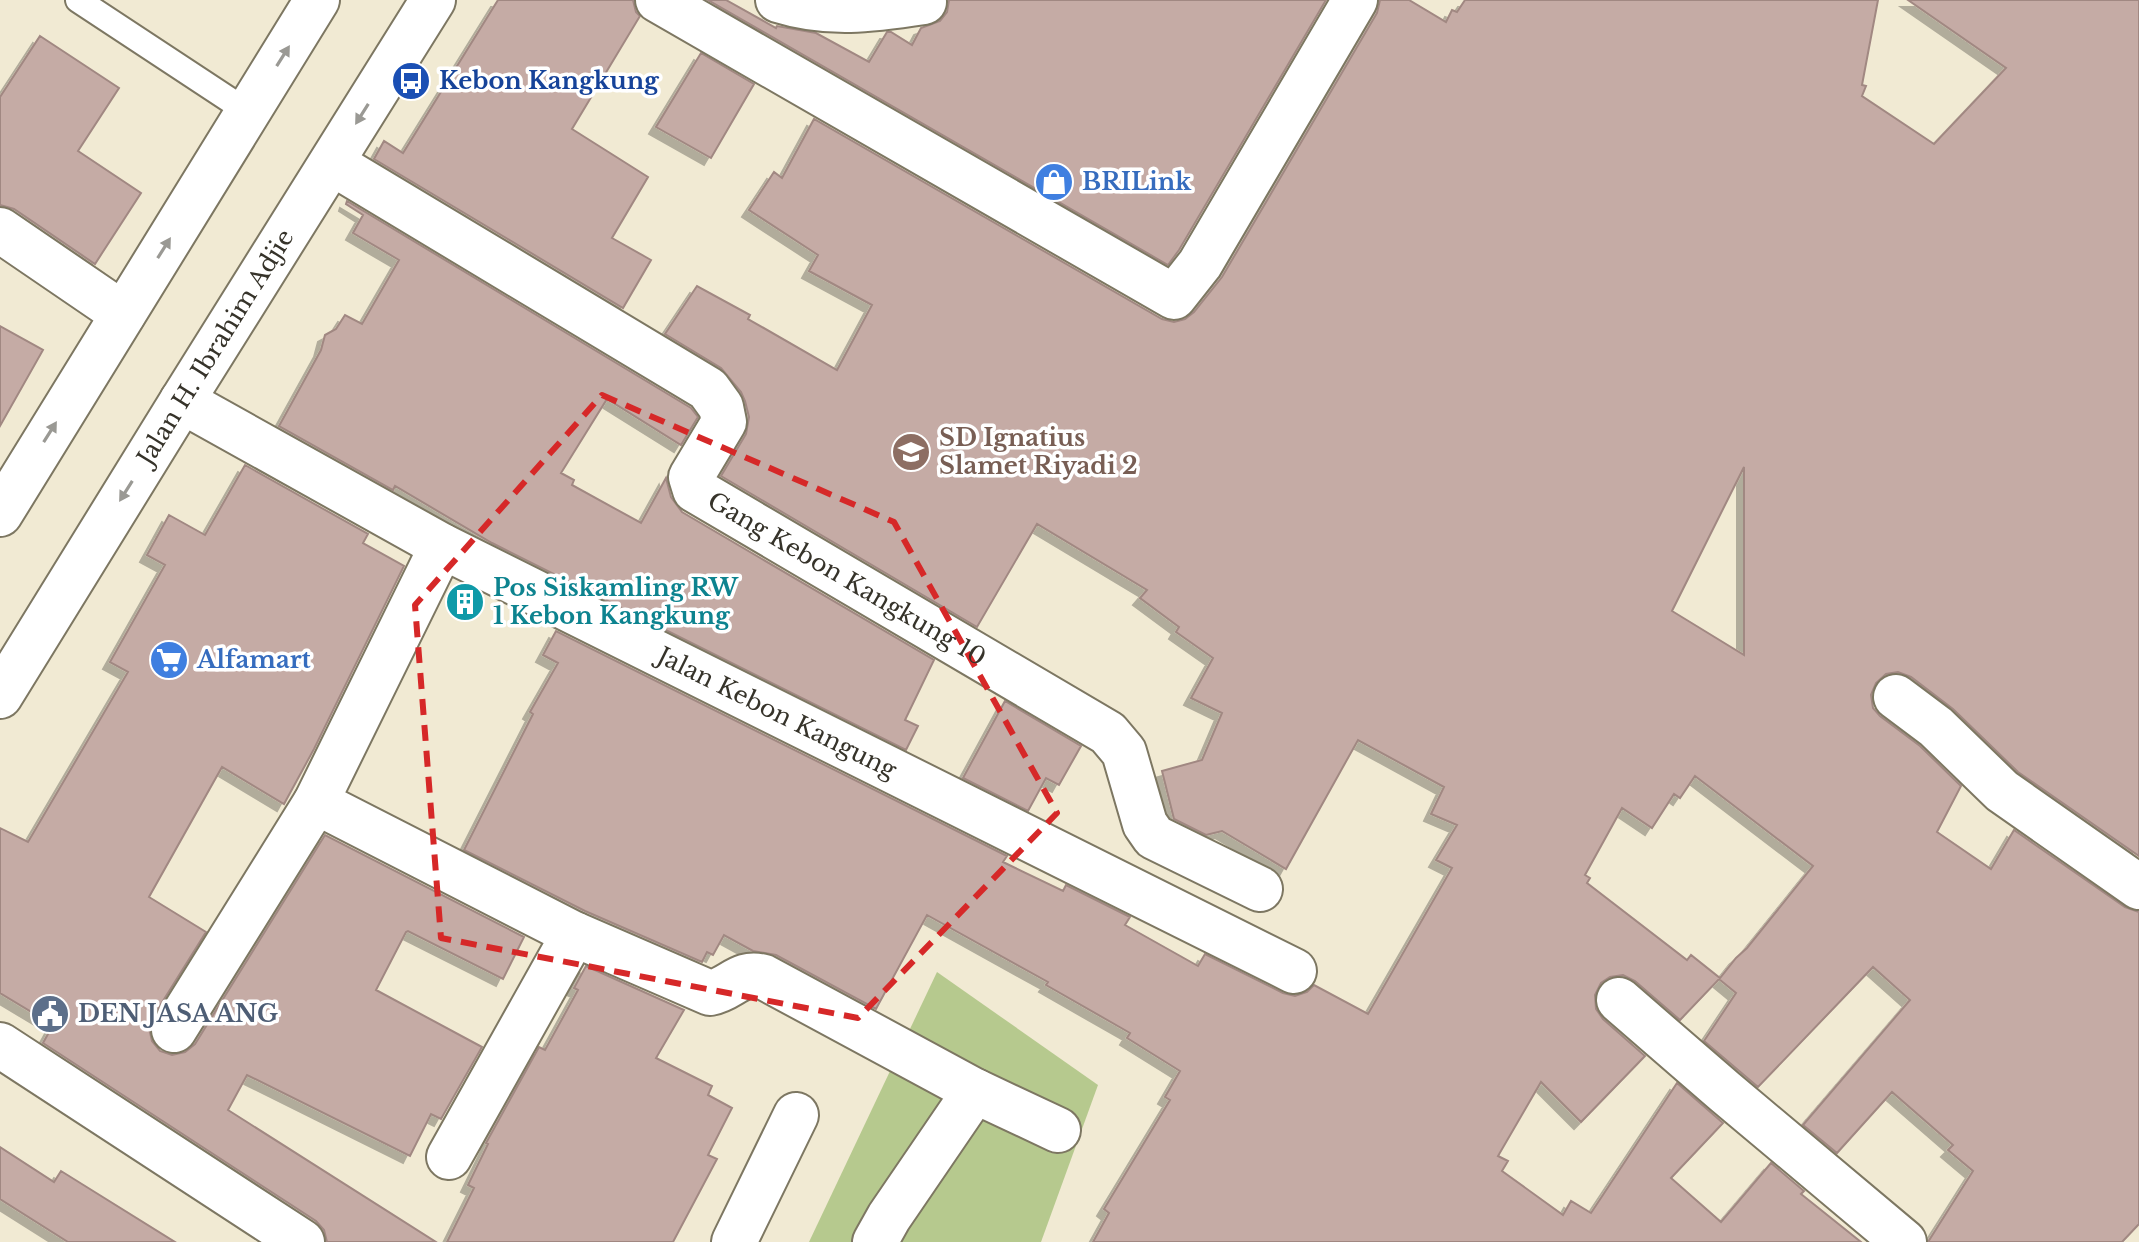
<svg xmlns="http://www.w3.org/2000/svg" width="2139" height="1242" font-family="'Libre Baskerville',serif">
  <defs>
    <filter id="shadow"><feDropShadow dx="-7" dy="7" stdDeviation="0" flood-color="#0004"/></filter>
  </defs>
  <rect width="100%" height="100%" fill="#f1ead3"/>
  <path fill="#b6c98e" d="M937,972L1098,1085L1041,1242H809Z"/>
  <path fill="#c5aba5" stroke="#a18882" stroke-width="2" fill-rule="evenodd" filter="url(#shadow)" d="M498,0H633L636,12L640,16L572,129L648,177L612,238L651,260L623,308L374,159L384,141L403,153Z
    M708,0H726L776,28L777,26L816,33L869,62L887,32H891L912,45L921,28L940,21L947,12L949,0H1326L1179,250L1168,265Z
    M1380,0H1409L1446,22L1452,10L1457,12L1465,0H1878L1862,85L1866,86L1862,96L1934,144L2006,68L1908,0H2139V856L2018,772L1953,709L1911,677L1898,672L1886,674L1876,683L1871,695L1873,708L1880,716L1920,746L1961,786L1937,832L1991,869L2014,830L2125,907L2139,912V1224L2122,1242H1928L1973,1171L1948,1150L1953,1145L1892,1092L1837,1153L1803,1125L1910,1000L1873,967L1758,1087L1704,1041L1736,993L1719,979L1680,1020L1635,981L1623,975L1610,977L1601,983L1595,995L1596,1009L1603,1019L1645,1056L1581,1122L1541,1082L1498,1156L1508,1161L1502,1171L1563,1215L1571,1201L1591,1213L1677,1083L1723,1123L1671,1178L1721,1222L1771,1163L1804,1191L1801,1194L1861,1242H1093L1109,1213L1104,1209L1170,1100L1165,1097L1180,1071L1127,1038L1130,1033L1046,985L1048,982L927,915L876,1009L776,955L753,951L724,935L713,955L707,952L702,962L585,911L464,850L533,714L530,712L558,663L543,655L556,631L1007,856L1003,862L1063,891L1066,885L1130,917L1125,925L1198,966L1205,954L1283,993L1295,996L1307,992L1314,985L1368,1014L1452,868L1436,860L1457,825L1431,814L1444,787L1358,740L1286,869L1222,831L1206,835L1174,819L1162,771L1202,760L1222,713L1191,698L1213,658L1176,632L1179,627L1140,598L1147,590L1037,524L977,627L721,476L746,434L749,417L745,401L741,392L721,368L665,334L697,286L750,315L748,319L837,370L872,305L809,271L818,255L749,210L774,172L782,178L814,119L1162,319L1174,322L1185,319L1194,312L1222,277L1377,13ZM1744,467V655L1672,611ZM1695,776L1813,866L1747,948L1736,958L1720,978L1691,955L1687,960L1587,883L1590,878L1585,875L1622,808L1652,828L1674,794L1680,798Z
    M40,36L119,88L78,151L141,193L95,264L14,209L0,205V97Z
    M701,53L754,84L711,158L656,127Z
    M347,201L691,408L698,417L681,445L607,399L561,473L574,480L572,485L641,523L666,478L671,497L682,512L934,660L905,720L918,726L906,750L492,543L395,486L393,490L279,426L321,350L325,335L336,329L345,315L362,324L399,260L353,233L363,215L346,204Z
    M0,326L43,350L0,426Z
    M245,465L368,534L363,543L404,566L314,749L284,804L222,767L149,897L206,932L153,1017L149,1028L152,1041L160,1051L172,1055L185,1052L195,1044L325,835L524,937L503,979L408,931L406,932L376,990L482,1047L441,1119L431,1114L410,1156L247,1075L228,1110L436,1242H327L324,1230L316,1221L43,1043L53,1025L0,993V828L28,842L128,672L110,662L165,565L147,555L169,515L205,535Z
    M1005,701L1081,746L1059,785L1046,778L1028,811L963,778Z
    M586,966L684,1010L656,1058L712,1086L708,1095L732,1108L708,1155L717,1159L673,1242H447L474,1188L468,1185L488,1144L486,1143L539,1047L545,1050L578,990L574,988Z
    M0,1147L54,1182L61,1171L175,1242H68L0,1199Z"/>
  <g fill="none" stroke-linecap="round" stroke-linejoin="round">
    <g stroke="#7d7762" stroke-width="28">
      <path id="service" d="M78,0L248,112"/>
    </g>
    <g stroke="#7d7762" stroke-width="48">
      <g id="minor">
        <path d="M658,0L1174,297L1200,264L1355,0"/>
        <path d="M778,0C829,16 871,10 924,2"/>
        <path id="s1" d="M332,163L708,389L721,407L724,422L691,477L695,490L1108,733L1124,752L1145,824L1154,837L1260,889"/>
        <path d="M0,230L123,314"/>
        <path id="s2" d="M182,401L442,546L1294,971"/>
        <path d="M1896,697L1936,727L2002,791L2139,887"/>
        <path d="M316,802L574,934L710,993C732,989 739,970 764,977L975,1091L1058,1130"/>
        <path d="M1619,1000L1724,1091L1904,1242"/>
        <path d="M174,1030L316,802L442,546"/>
        <path d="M0,1045L302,1242"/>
        <path d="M449,1157L574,934"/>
        <path d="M734,1242L796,1115"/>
        <path d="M875,1242L889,1217L975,1091"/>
      </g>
    </g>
    <g stroke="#7d7762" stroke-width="48">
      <g id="primary">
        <path d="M0,514L317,0"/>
        <path id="s3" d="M0,696L182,401L433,0"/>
      </g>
    </g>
    <use href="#service" stroke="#fff" stroke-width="24"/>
    <use href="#minor" stroke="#fff" stroke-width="44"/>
    <use href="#primary" stroke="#fff" stroke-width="44"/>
  </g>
  <defs><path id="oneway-solid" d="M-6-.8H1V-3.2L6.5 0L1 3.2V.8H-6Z" transform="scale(2)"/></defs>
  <g fill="#9a9994">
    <use href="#oneway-solid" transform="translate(283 56) rotate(-58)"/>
    <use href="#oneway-solid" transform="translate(362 114) rotate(122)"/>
    <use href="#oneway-solid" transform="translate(164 248) rotate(-58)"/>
    <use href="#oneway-solid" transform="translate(50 432) rotate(-58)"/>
    <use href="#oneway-solid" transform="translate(126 491) rotate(122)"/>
  </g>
  <path fill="none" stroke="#d62828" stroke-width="6" stroke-dasharray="16 10" stroke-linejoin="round" d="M602,395L894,522L1057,813L858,1018L441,938L415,605Z"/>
  <defs>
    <g id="bus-disc" transform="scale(2)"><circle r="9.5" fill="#1a4fb4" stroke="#fff"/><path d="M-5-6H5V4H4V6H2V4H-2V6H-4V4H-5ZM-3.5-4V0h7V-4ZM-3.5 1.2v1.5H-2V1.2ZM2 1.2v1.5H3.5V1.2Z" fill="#fff"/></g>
    <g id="shop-disc" transform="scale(2)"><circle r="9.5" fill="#3f7fe0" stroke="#fff"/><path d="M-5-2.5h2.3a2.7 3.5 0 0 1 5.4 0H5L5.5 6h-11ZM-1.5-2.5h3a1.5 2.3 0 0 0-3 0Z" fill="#fff"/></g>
    <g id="school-disc" transform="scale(2)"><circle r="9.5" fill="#8d6e63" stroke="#fff"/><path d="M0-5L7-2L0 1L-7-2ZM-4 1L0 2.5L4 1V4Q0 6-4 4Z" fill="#fff"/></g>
    <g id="building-disc" transform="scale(2)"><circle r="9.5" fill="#0f9aa8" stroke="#fff"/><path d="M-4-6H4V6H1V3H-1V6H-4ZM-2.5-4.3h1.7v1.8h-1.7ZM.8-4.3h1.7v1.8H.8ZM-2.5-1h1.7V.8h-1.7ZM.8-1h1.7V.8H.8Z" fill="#fff"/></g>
    <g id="supermarket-disc" transform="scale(2)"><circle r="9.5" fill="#3f7fe0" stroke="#fff"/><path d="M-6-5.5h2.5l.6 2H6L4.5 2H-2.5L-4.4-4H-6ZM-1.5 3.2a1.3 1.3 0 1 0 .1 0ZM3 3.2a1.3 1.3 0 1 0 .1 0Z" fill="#fff"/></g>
    <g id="civic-disc" transform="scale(2)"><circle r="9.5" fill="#5c6f8a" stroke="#fff"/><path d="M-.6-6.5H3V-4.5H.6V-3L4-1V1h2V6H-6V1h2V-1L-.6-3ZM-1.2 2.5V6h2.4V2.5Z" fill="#fff"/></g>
  </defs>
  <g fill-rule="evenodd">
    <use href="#bus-disc" x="411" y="81"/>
    <use href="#shop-disc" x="1054" y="182"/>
    <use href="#school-disc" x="911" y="452"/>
    <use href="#building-disc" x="465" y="602"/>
    <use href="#supermarket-disc" x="169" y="660"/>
    <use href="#civic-disc" x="50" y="1014"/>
  </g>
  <g text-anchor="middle" stroke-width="7" stroke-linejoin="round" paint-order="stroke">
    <g font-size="24" font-weight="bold" fill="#164399" stroke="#fff" text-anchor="start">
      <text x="439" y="89">Kebon Kangkung</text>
    </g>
    <g font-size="24" font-weight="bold" fill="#366cbe" stroke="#fff" text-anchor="start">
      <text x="1082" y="190">BRILink</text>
      <text x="197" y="668">Alfamart</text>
    </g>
    <g font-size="24" fill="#36332a" stroke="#fff">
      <text dy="8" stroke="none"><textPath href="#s3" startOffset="410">Jalan H. Ibrahim Adjie</textPath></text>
      <text dy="8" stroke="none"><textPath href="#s1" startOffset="730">Gang Kebon Kangkung 10</textPath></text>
      <text dy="8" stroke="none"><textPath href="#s2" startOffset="672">Jalan Kebon Kangung</textPath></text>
    </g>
    <g font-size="24" font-weight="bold" fill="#785e54" stroke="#fff" text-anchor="start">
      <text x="939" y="446">SD Ignatius<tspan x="939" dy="28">Slamet Riyadi 2</tspan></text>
    </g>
    <g font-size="24" font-weight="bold" fill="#0d838f" stroke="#fff" text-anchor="start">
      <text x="493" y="596">Pos Siskamling RW<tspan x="493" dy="28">1 Kebon Kangkung</tspan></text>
    </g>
    <g font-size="24" font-weight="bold" fill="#4e5e75" stroke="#fff" text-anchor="start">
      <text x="78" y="1022">DEN JASA ANG</text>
    </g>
  </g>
</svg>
